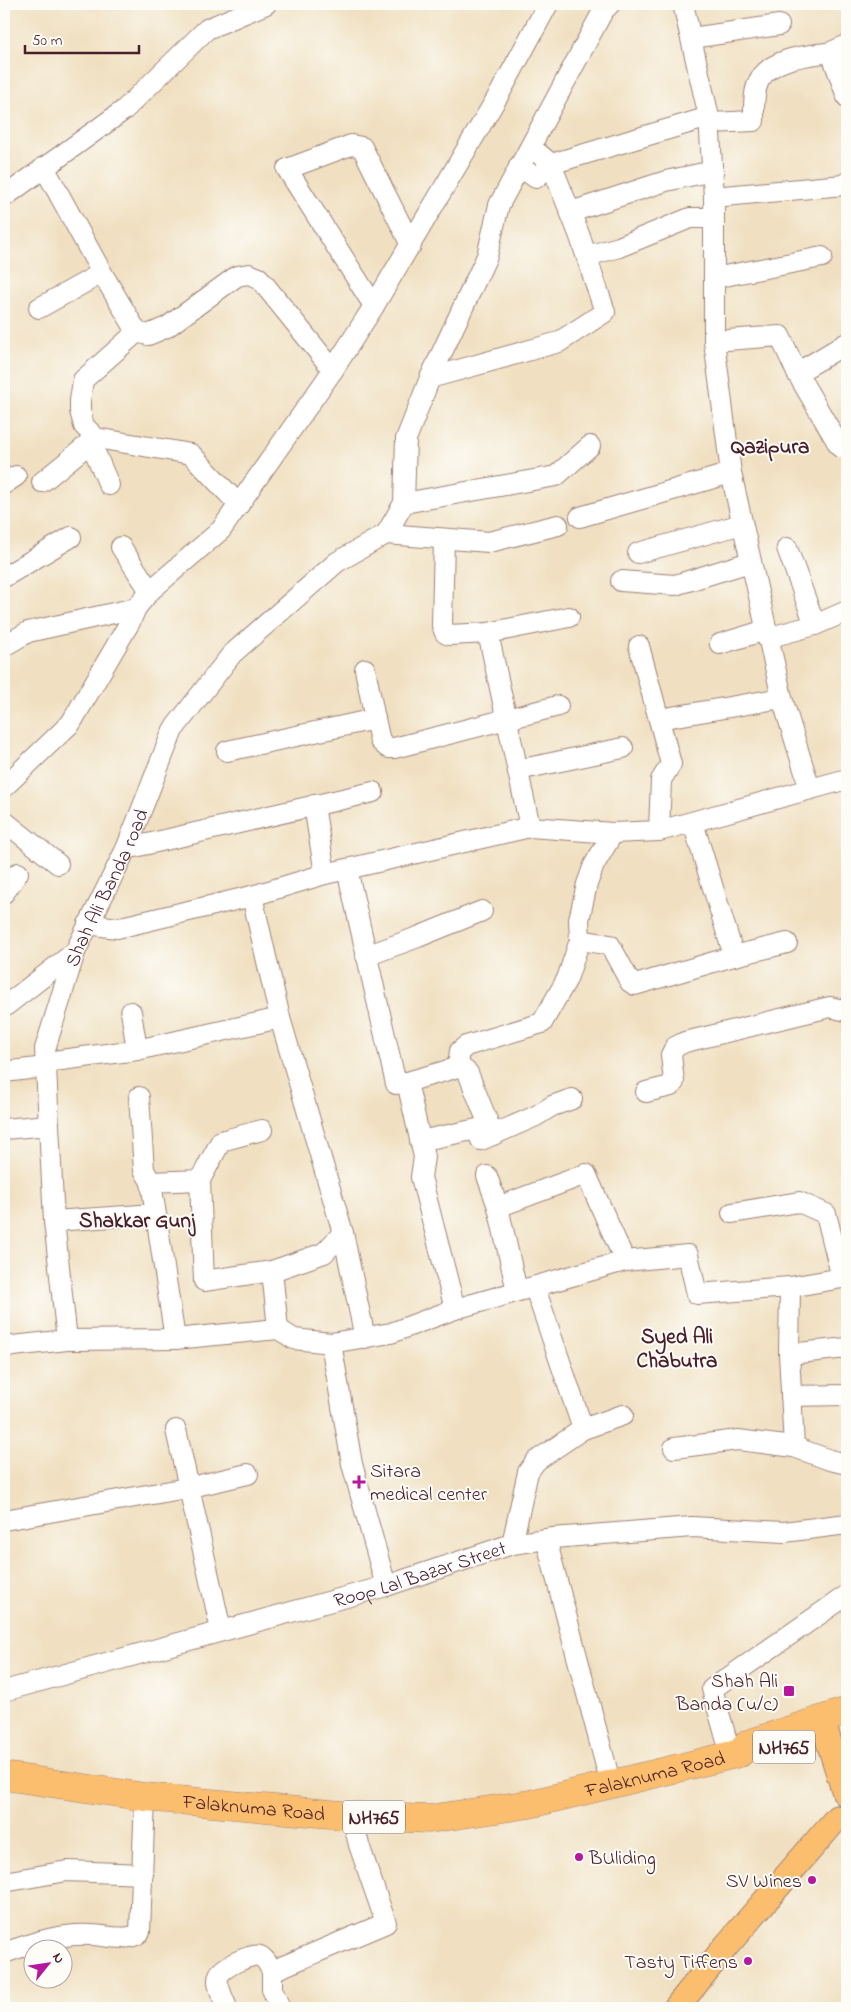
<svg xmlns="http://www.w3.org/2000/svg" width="851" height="2012" font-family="'Indie Flower',sans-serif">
  <rect width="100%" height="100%" fill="#fdfcf7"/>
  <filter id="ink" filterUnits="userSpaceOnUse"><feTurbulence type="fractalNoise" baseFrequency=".02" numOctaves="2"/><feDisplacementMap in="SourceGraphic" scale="10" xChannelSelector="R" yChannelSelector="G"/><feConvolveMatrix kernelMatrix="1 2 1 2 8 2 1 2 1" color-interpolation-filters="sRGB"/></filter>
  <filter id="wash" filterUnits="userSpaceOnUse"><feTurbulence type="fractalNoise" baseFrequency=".0096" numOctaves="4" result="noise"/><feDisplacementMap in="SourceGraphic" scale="20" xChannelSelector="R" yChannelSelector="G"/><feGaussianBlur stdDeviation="1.12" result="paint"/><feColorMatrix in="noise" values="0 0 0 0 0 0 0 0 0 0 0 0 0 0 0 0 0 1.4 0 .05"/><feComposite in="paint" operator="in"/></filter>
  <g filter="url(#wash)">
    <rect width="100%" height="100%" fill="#f0e0c1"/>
  </g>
  <g filter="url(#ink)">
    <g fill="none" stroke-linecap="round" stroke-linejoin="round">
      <g stroke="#9d8076" stroke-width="22">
        <g id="minor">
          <path d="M683,4L709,117L714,197V341L731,473L782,698L810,789"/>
          <path d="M692,38L779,25"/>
          <path d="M847,45L831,52L847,97"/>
          <path d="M710,123L754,121C754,108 753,90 760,79C774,57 807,56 831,52"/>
          <path d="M519,166L536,178L551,164L709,117"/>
          <path d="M44,167L102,273L137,332L148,335L167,327L237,276L249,274L259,278L333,370"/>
          <path d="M4,197L124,110L207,29L266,4"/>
          <path d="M714,197L843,185L847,182"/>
          <path d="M571,212L666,181L713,171"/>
          <path d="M587,256L619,247L690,218H714"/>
          <path d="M714,278L822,257"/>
          <path d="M374,306L287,169L351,145L362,147L411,245"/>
          <path d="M39,308L102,273"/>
          <path d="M137,332L83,380L80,401V411L84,426L96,438L191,454L239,505"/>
          <path d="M714,341L780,336L797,373L840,447L847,443"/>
          <path d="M797,373L847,343"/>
          <path d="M430,378L559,342L605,312L579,234L551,164L531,147"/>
          <path d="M91,443L109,485"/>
          <path d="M42,482L96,438"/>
          <path d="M4,484L16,476"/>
          <path d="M404,503L556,476L590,446"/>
          <path d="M580,517L731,473"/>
          <path d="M386,534L489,542L558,525"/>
          <path d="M444,539L442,625L445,633L449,635L488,633L569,617"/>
          <path d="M121,547L150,591"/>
          <path d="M787,548L815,625"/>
          <path d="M638,553L742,524"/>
          <path d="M4,577L71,537"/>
          <path d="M621,581L675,585L750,562"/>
          <path d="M488,633L530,827"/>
          <path d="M767,638L815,625L847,611"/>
          <path d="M720,644L766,630"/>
          <path d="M4,646L28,632L136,608L150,591L221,530L333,370L374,306L501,91L548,4"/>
          <path d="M639,646L671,764L661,780L659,831"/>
          <path d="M365,669L375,719"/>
          <path d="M659,719L782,698"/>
          <path d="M227,751L375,719L380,741L388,748H394L558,706"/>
          <path d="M518,770L623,748"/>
          <path d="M4,787L71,723L130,622L136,608"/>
          <path d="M314,805L325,874"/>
          <path d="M4,821L58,864"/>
          <path d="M693,823L734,956"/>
          <path d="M126,849L373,792"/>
          <path d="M347,869L396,1084L407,1082L424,1157L421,1177L455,1309"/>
          <path d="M4,893L18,873"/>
          <path d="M252,896L280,1018L343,1233L365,1338"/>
          <path d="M88,924L117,928L252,896L325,874L530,827L613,833L659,831L847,779"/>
          <path d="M580,940L610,945L630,982L635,985L734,956L787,943"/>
          <path d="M366,956L418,937L482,911"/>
          <path d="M4,1007L75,952"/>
          <path d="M131,1012L137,1050"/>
          <path d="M46,1062L137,1050L280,1018"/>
          <path d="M458,1065L468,1073L493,1135"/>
          <path d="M4,1072L46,1067"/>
          <path d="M407,1082L452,1069L458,1065L460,1051L466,1046L542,1023L567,979L580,940L579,920L587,884L594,865L613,833"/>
          <path d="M646,1092L671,1086L674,1082L671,1055L675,1047L685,1042L830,1007L847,1011"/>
          <path d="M139,1097L144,1170L151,1182L175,1339"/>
          <path d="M4,1129L49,1125"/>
          <path d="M420,1141L477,1129L481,1140L536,1116L552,1106L572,1099"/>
          <path d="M487,1176L498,1207L517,1291"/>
          <path d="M200,1180L204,1281L272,1271L324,1253L343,1233"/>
          <path d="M151,1182L200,1180L221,1141L262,1130"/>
          <path d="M498,1207L586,1174L625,1261"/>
          <path d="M54,1221L155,1214"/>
          <path d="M272,1271L278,1329"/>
          <path d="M790,1287L789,1354L794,1447"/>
          <path d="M535,1288L583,1429"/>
          <path id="s1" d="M67,1340L54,1221L45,1049L75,952L126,849L173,730L232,654L337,562L386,534L404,503L406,439L430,378L487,256L499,205L603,11L610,4"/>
          <path d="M331,1343L352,1464L386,1586"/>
          <path d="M4,1347L67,1340L175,1339L278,1329L294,1339L331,1343L391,1333L455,1309L625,1261L688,1255L697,1294L790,1287L842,1278L826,1214L799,1202L732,1213"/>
          <path d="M789,1354L847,1348"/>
          <path d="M791,1396L847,1395"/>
          <path d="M176,1430L221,1630"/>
          <path d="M674,1448L738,1440L794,1447L830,1460L847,1464"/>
          <path d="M4,1520L187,1488L248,1474"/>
          <path d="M546,1539L611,1785"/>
          <path d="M512,1544L528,1472L536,1461L583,1429L623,1415"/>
          <path id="s2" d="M4,1691L386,1586L512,1544L553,1538L692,1527L784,1532L847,1524"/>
          <path d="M731,1755L712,1689L847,1595"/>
          <path d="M4,1882L67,1871L143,1874"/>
          <path d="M4,1953C33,1943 60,1933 91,1935C105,1935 129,1943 140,1932L145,1797"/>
          <path d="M227,2008C224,1999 215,1984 219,1975C222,1967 252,1953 260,1956C265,1958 269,1966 272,1971"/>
          <path d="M280,2008L272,1989V1971L386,1923L359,1845L352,1816"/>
        </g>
      </g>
      <g stroke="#9d8076" stroke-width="27">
        <path id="major" d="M822,1720L845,1793
          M676,2008L727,1945L837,1818"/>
      </g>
      <g stroke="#9d8076" stroke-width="29">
        <g id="highway">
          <path id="s3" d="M4,1776L145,1797L352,1816L429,1819L530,1804L740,1753L748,1744L847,1711"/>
        </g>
      </g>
      <use href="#minor" stroke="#fff" stroke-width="20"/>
      <use href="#major" stroke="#fbbe6e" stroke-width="25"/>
      <use href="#highway" stroke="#fbbe6e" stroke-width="28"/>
    </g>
  </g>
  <g fill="#b5179e" stroke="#fdfcf7" stroke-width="2">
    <path d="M356.5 1474.5h5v5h5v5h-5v5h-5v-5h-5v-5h5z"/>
    <rect x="783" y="1685" width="12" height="12" rx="2.5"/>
    <circle cx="579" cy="1857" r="5"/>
    <circle cx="812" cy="1880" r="5"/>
    <circle cx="748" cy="1961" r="5"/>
  </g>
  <g text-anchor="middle" stroke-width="4" stroke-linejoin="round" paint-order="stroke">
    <g fill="#fdfcf7" stroke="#806168" stroke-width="1">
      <rect x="753" y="1730.5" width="62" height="33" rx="4"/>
      <rect x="343" y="1800.5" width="62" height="33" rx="4"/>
    </g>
    <g font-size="19" font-weight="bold" fill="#4a1f2b">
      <text x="784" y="1754">NH765</text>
      <text x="374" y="1824">NH765</text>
    </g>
    <g font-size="20" fill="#4a1f2b" stroke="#fdfcf7">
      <text dy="7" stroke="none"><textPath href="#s1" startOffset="465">Shah Ali Banda road</textPath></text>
      <text dy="7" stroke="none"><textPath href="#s2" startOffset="432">Roop Lal Bazar Street</textPath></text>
      <text dy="7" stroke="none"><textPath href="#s3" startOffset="658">Falaknuma Road</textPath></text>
      <text dy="7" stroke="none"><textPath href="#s3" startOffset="252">Falaknuma Road</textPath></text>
    </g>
    <g font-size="20" fill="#4a1f2b" stroke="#fdfcf7" text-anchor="end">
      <text x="370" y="1477" text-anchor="start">Sitara<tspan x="370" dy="23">medical center</tspan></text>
      <text x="778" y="1687">Shah Ali<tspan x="778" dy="23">Banda (u/c)</tspan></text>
      <text x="589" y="1864" text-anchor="start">BUliding</text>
      <text x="802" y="1887">SV Wines</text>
      <text x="738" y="1968">Tasty Tiffens</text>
    </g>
    <g font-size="21" font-weight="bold" fill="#4a1f2b" stroke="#fdfcf7">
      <text x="770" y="453">Qazipura</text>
      <text x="137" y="1227">Shakkar Gunj</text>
      <text x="677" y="1343">Syed Ali<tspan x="677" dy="24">Chabutra</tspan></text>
    </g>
  </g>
  <rect width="851" height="2012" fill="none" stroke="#fdfcf7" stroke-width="20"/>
  <g transform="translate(48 1964) rotate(60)"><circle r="24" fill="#fdfcf7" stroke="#b5a4a5"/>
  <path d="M0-4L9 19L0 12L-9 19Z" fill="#b5179e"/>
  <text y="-8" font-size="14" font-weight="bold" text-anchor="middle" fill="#4a1f2b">N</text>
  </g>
  <path d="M25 45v8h114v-8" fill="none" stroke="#4a1f2b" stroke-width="2.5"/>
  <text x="32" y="45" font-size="15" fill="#4a1f2b" stroke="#fdfcf7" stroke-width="4" paint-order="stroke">50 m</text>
</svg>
